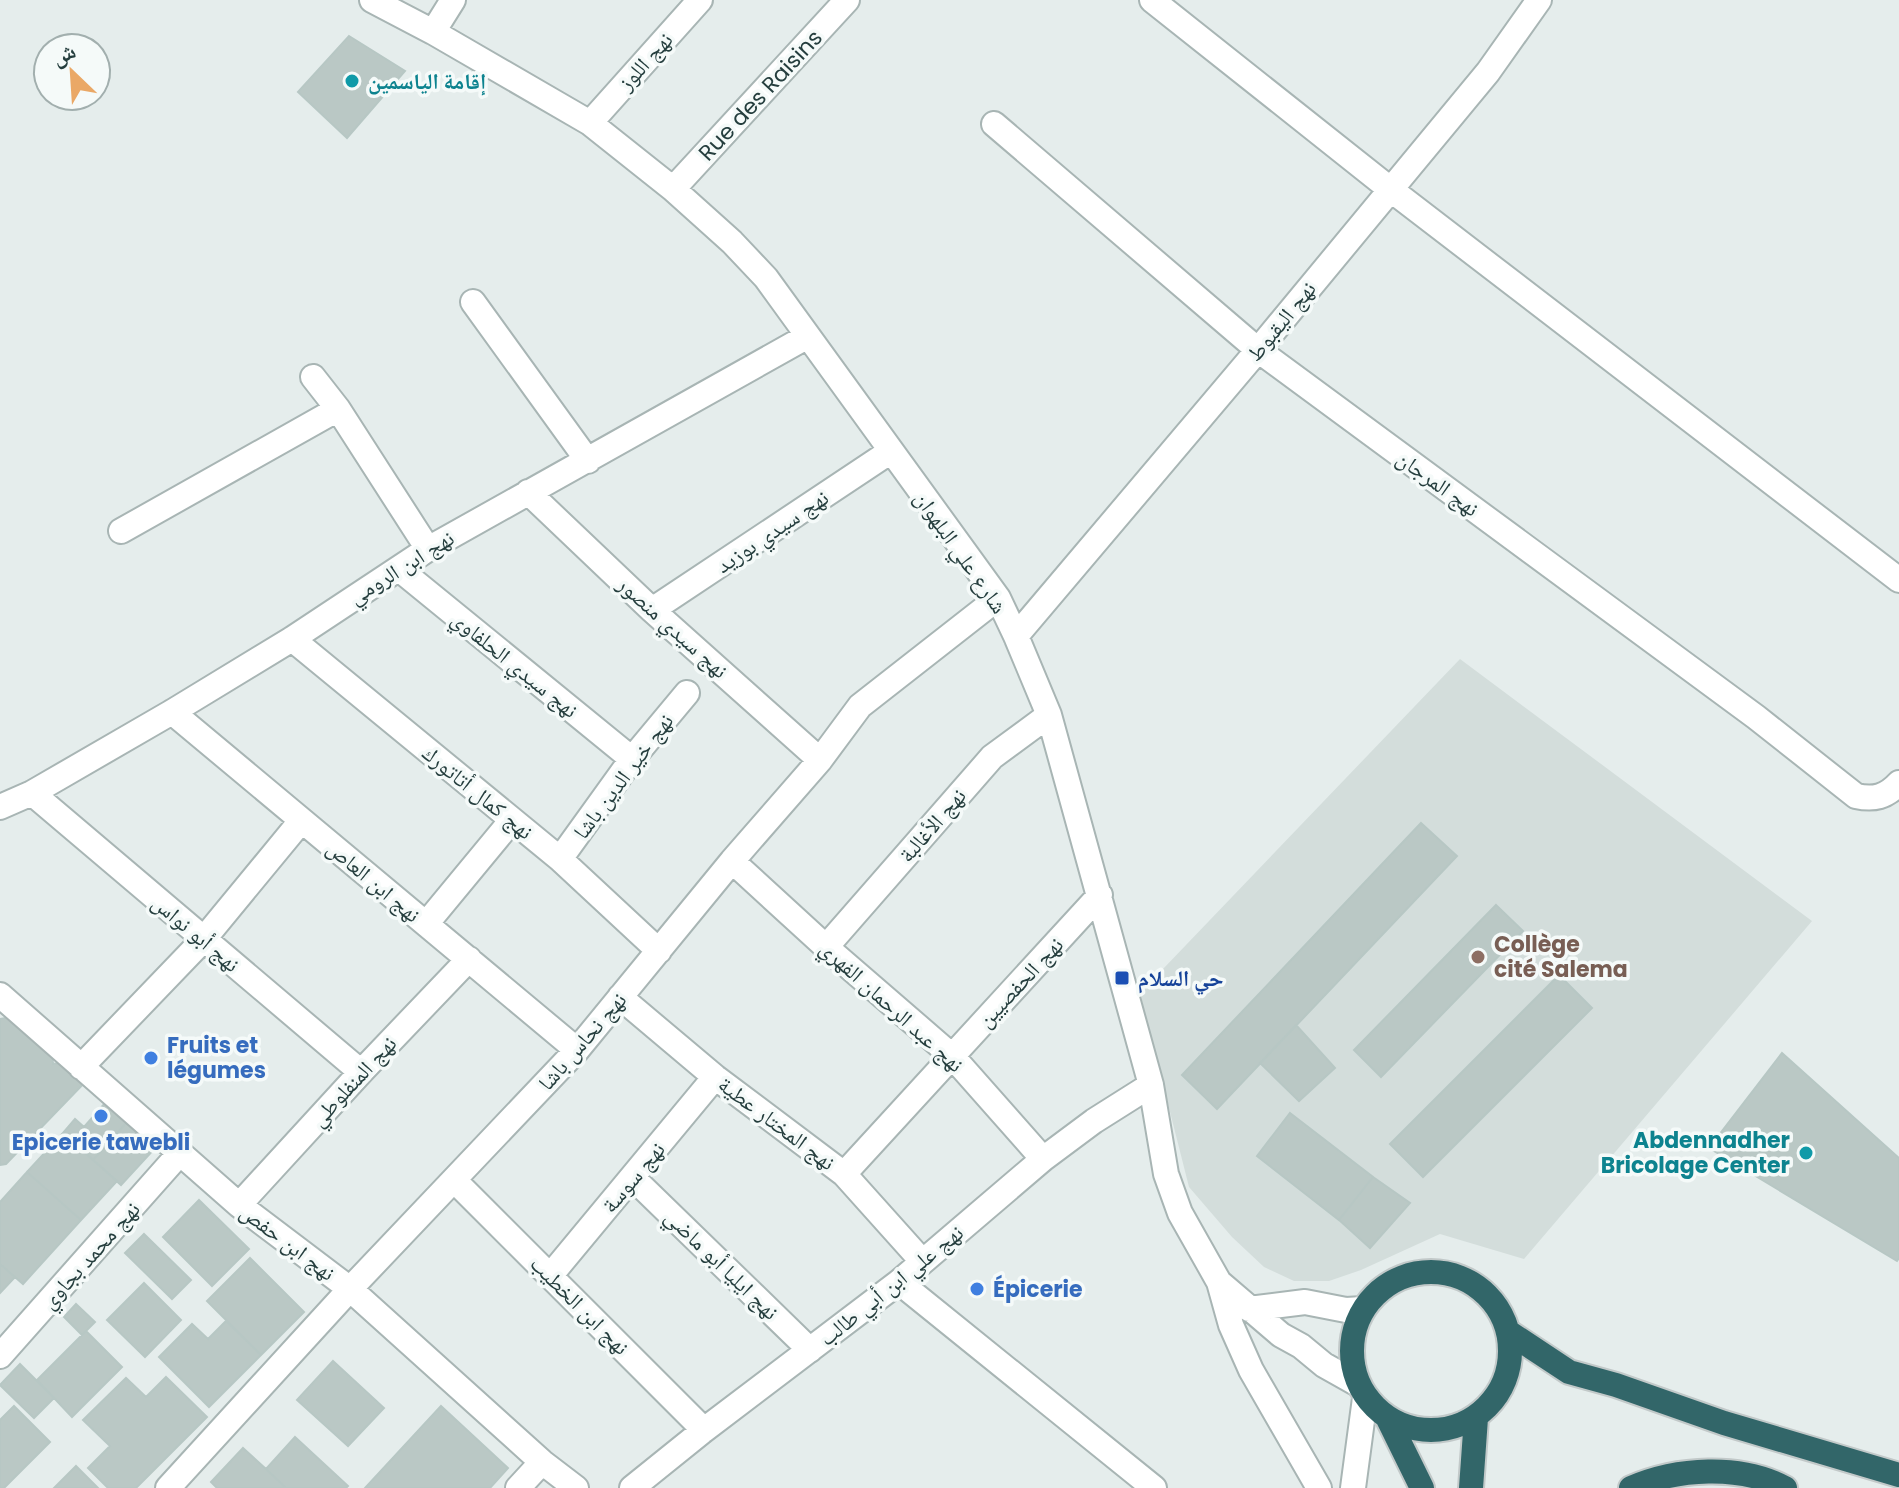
<svg xmlns="http://www.w3.org/2000/svg" width="1899" height="1488" font-family="Poppins,'Noto Naskh Arabic',sans-serif">
  <rect width="100%" height="100%" fill="#e5edec"/>
  <path fill="#d3dddb" d="M1460,659L1812,921L1524,1259L1440,1234L1361,1270L1329,1281H1294L1264,1267L1232,1237L1189,1187L1140,993Z"/>
  <path fill="#bac8c5" stroke="#b7c7c4" stroke-width="2" d="M349,36L405,71L347,138L298,92Z
    M1421,823L1457,856L1217,1109L1182,1075Z
    M1496,905L1523,931L1381,1077L1354,1050Z
    M1559,975L1592,1008L1423,1177L1390,1144Z
    M22,1015L52,1053L53,1064L70,1061L89,1078L6,1164L0,1165V1019Z
    M1296,1025L1335,1068L1299,1101L1260,1063Z
    M1782,1053L1899,1158V1258L1897,1261L1709,1148Z
    M106,1102L128,1121L93,1160L63,1133L75,1119L84,1127Z
    M1290,1113L1373,1177L1339,1220L1257,1156Z
    M128,1121L156,1147L121,1185L93,1160Z
    M63,1133L117,1181L81,1220L27,1172Z
    M27,1172L81,1220L23,1284L0,1264V1202Z
    M1373,1177L1410,1203L1370,1248L1339,1220Z
    M199,1200L249,1249L212,1286L163,1237Z
    M144,1234L191,1280L172,1299L125,1253Z
    M250,1258L304,1312L261,1355L207,1301Z
    M0,1264L15,1277L0,1293Z
    M144,1283L181,1320L145,1357L107,1320Z
    M76,1304L95,1322L82,1335L64,1317Z
    M226,1321L261,1355L209,1407L159,1357L192,1324L208,1339Z
    M86,1331L122,1367L72,1417L37,1380Z
    M333,1361L384,1408L348,1446L297,1400Z
    M20,1364L54,1398L34,1418L0,1385Z
    M166,1377L207,1417L136,1488H108L88,1468L110,1446L83,1420L126,1378L146,1397Z
    M14,1406L50,1442L4,1488H0V1420Z
    M441,1406L508,1468L490,1488H365Z
    M295,1437L348,1486L346,1488H286L266,1469Z
    M243,1448L266,1469L286,1488H217L211,1482Z
    M76,1466L98,1488H54Z"/>
  <g fill="none" stroke-linecap="round" stroke-linejoin="round">
    <g stroke="#a8b5b4" stroke-width="28">
      <path id="minor" d="M372,0L433,32L590,123L673,189L732,242L766,278L998,598L1016,636L1049,715L1151,1085L1166,1174L1180,1213L1219,1282L1281,1335L1301,1346L1324,1365L1356,1383
        M1152,0L1390,189L1899,580
        M433,32L453,0
        M590,123L700,0
        M994,124L1258,350L1756,717L1856,796C1874,800 1886,797 1899,783
        M673,189L847,0
        M473,302L588,461
        M313,377L338,409L428,549
        M528,492L652,610L820,760
        M121,531L338,409
        M399,569L632,759
        M652,610L891,451
        M1016,636L1258,350L1488,72L1539,0
        M292,639L560,859L659,951
        M172,712L577,1050
        M32,793L361,1072
        M0,807L32,793L172,712L292,639L428,549L808,336
        M560,859L632,759L687,693
        M732,861L826,947L952,1056L1043,1159
        M426,924L512,820
        M826,947L992,757L1049,715
        M0,995L239,1205L350,1289L542,1462L576,1488
        M620,997L715,1077L844,1174L922,1261
        M81,1067L203,940L301,821
        M844,1174L1100,895
        M633,1178L810,1350
        M455,1181L704,1430
        M239,1205L361,1072L469,959
        M550,1276L715,1077
        M899,1282L1154,1488
        M1219,1282L1231,1325L1251,1370L1319,1488
        M1249,1309L1305,1302L1346,1310L1363,1309
        M0,1356L180,1153
        M168,1488L350,1289L577,1050L732,861L820,760L860,706L998,598
        M518,1488L542,1462
        M632,1488L704,1430L899,1282L1043,1159L1094,1121L1151,1085
        M1353,1488L1365,1398"/>
    </g>
    <g stroke="#c2c9c9" stroke-width="28">
      <path id="highway" d="M1352 1351a79 79 0 1 1 158 0a79 79 0 1 1-158 0Z
        M1510,1333L1569,1372L1616,1385L1724,1423L1899,1475
        M1388,1419L1422,1488
        M1471,1488L1476,1418
        M1631,1488C1677,1468 1740,1464 1785,1488"/>
    </g>
    <use href="#minor" stroke="#fff" stroke-width="24"/>
    <use href="#highway" stroke="#326669" stroke-width="24"/>
  </g>
  <g fill="#0f9aa8" stroke="#f5faf9" stroke-width="3">
    <circle cx="352" cy="81" r="8"/>
    <circle cx="1806" cy="1153" r="8"/>
  </g>
  <circle fill="#8d6e63" stroke="#f5faf9" stroke-width="3" cx="1478" cy="957" r="8"/>
  <rect fill="#1a4fb4" stroke="#f5faf9" stroke-width="3" x="1114" y="970" width="16" height="16" rx="4"/>
  <g fill="#3f7fe0" stroke="#f5faf9" stroke-width="3">
    <circle cx="151" cy="1058" r="8"/>
    <circle cx="101" cy="1116" r="8"/>
    <circle cx="977" cy="1289" r="8"/>
  </g>
  <g text-anchor="middle" stroke-width="7" stroke-linejoin="round" paint-order="stroke">
    <g font-size="22" fill="#253e3e" stroke="#f5faf9">
      <text transform="translate(645 61) rotate(-48)" y="8">نهج اللوز</text>
      <text transform="translate(760 95) rotate(-47)" y="8">Rue des Raisins</text>
      <text transform="translate(1281 321) rotate(-51)" y="8">نهج اليقبوط</text>
      <text transform="translate(1438 483) rotate(36)" y="8">نهج المرجان</text>
      <text transform="translate(772 531) rotate(-34)" y="8">نهج سيدي بوزيد</text>
      <text transform="translate(961 552) rotate(55)" y="8">شارع علي البلهوان</text>
      <text transform="translate(401 567) rotate(-32)" y="8">نهج ابن الرومي</text>
      <text transform="translate(673 627) rotate(42)" y="8">نهج سيدي منصور</text>
      <text transform="translate(515 664) rotate(39)" y="8">نهج سيدي الحلفاوي</text>
      <text transform="translate(623 776) rotate(-53)" y="8">نهج خير الدين باشا</text>
      <text transform="translate(478 792) rotate(39)" y="8">نهج كمال أتاتورك</text>
      <text transform="translate(932 825) rotate(-49)" y="8">نهج الأغالبة</text>
      <text transform="translate(374 881) rotate(40)" y="8">نهج ابن العاص</text>
      <text transform="translate(196 933) rotate(40)" y="8">نهج أبو نواس</text>
      <text transform="translate(1020 982) rotate(-47)" y="8">نهج الحفصيين</text>
      <text transform="translate(892 1006) rotate(42)" y="8">نهج عبد الرحمان الفهري</text>
      <text transform="translate(582 1041) rotate(-49)" y="8">نهج نحاس باشا</text>
      <text transform="translate(353 1081) rotate(-47)" y="8">نهج المنفلوطي</text>
      <text transform="translate(777 1123) rotate(37)" y="8">نهج المختار عطية</text>
      <text transform="translate(633 1177) rotate(-50)" y="8">نهج سوسة</text>
      <text transform="translate(288 1242) rotate(37)" y="8">نهج ابن حفص</text>
      <text transform="translate(90 1255) rotate(-48)" y="8">نهج محمد بجاوي</text>
      <text transform="translate(722 1264) rotate(44)" y="8">نهج ايليا أبو ماضي</text>
      <text transform="translate(891 1285) rotate(-39)" y="8">نهج علي ابن أبي طالب</text>
      <text transform="translate(580 1305) rotate(45)" y="8">نهج ابن الخطيب</text>
    </g>
    <g font-size="22" font-weight="bold" fill="#0d838f" stroke="#f5faf9" text-anchor="start">
      <text x="368" y="89">إقامة الياسمين</text>
      <text x="1790" y="1148" text-anchor="end">Abdennadher<tspan x="1790" dy="25">Bricolage Center</tspan></text>
    </g>
    <g font-size="22" font-weight="bold" fill="#785e54" stroke="#f5faf9" text-anchor="start">
      <text x="1494" y="952">Collège<tspan x="1494" dy="25">cité Salema</tspan></text>
    </g>
    <g font-size="22" font-weight="bold" fill="#164399" stroke="#f5faf9" text-anchor="start">
      <text x="1138" y="986">حي السلام</text>
    </g>
    <g font-size="22" font-weight="bold" fill="#366cbe" stroke="#f5faf9" text-anchor="start">
      <text x="167" y="1053">Fruits et<tspan x="167" dy="25">légumes</tspan></text>
      <text x="101" y="1150" text-anchor="middle">Epicerie tawebli</text>
      <text x="993" y="1297">Épicerie</text>
    </g>
  </g>
  <g transform="translate(72 72) rotate(335)"><circle r="38" fill="#f5faf9" stroke="#a2afae" stroke-width="2"/>
  <path d="M0-6L14 30L0 20L-14 30Z" fill="#eaa866"/>
  <text y="-12" font-size="22" font-weight="bold" text-anchor="middle" fill="#253e3e">ش</text>
  </g>
</svg>
